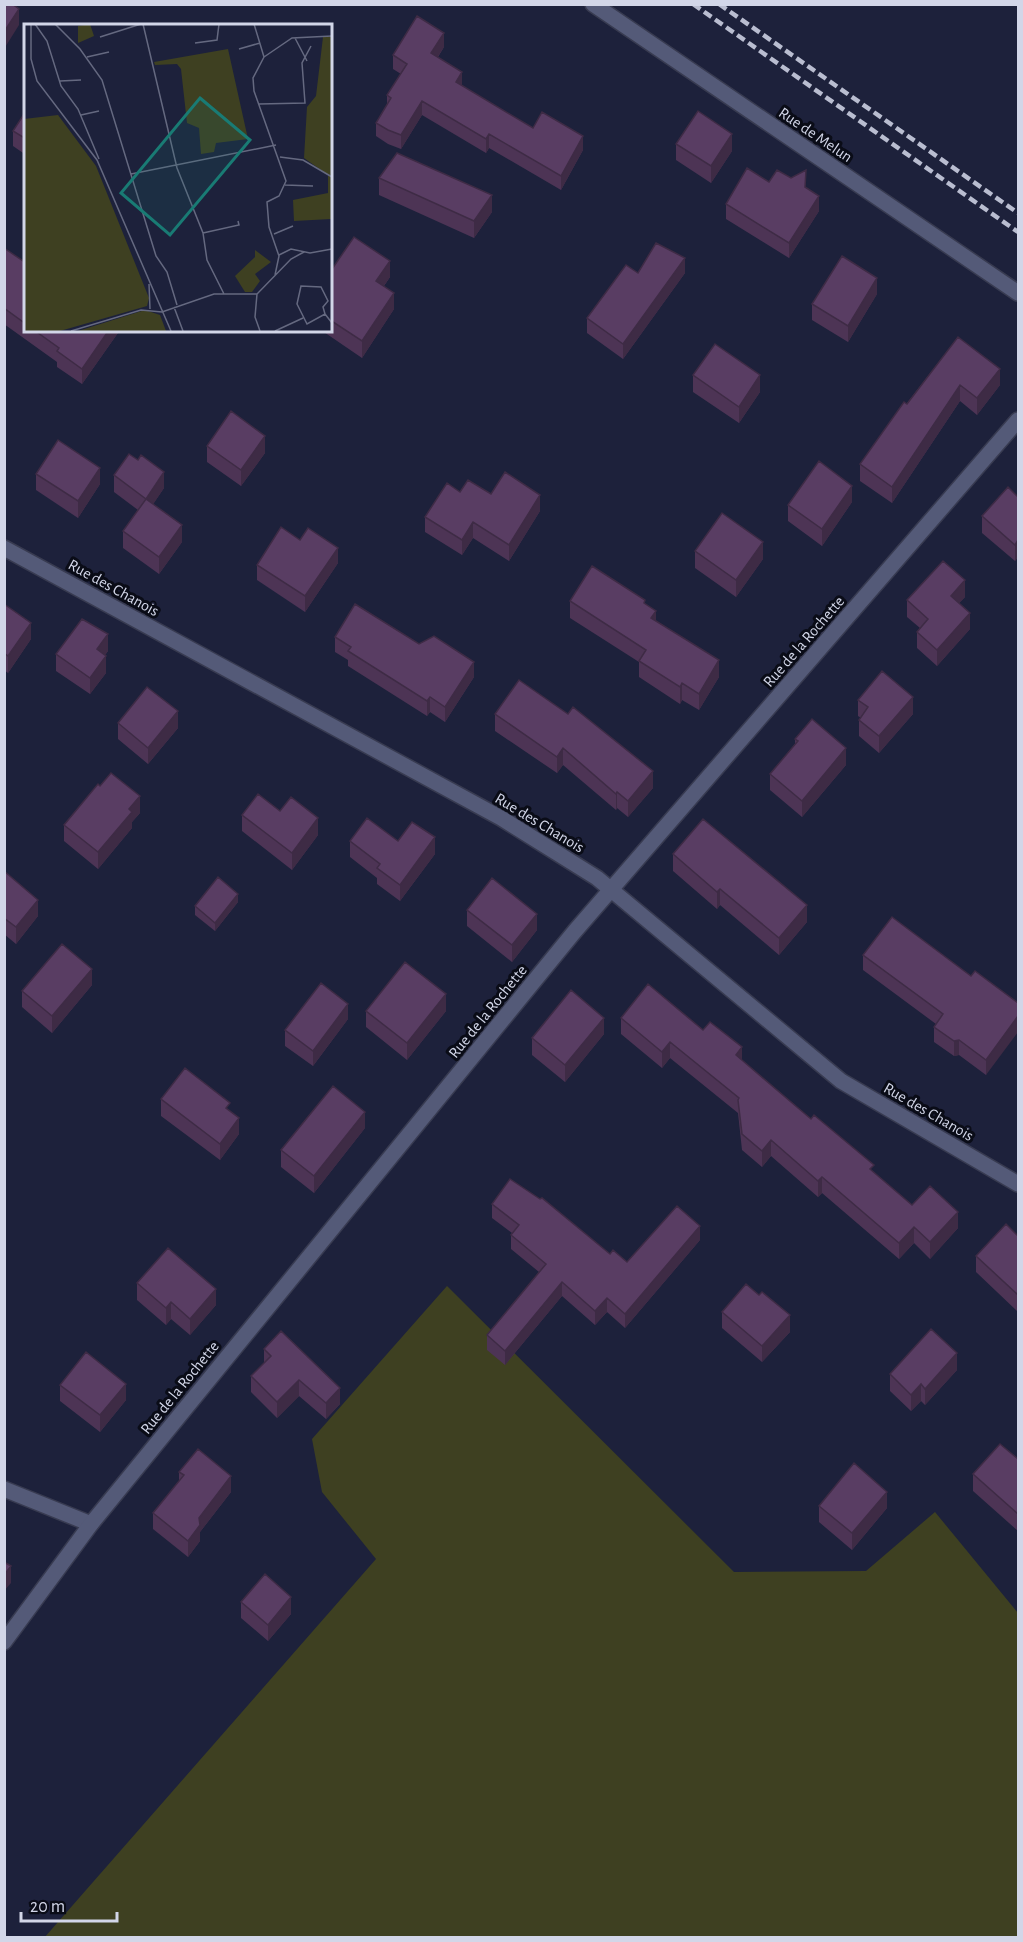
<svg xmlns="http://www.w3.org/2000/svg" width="1023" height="1942" font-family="'Alegreya Sans',sans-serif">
  <rect width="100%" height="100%" fill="#1d213b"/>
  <path fill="#3e4021" d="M447,1286L734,1572L866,1571L935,1512L1018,1613V1937L44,1938L376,1559L322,1492L312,1439Z"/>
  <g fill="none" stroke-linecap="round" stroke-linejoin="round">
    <g stroke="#383b51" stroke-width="18">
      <path id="service" d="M4,1489L91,1524"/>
    </g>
    <g stroke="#383b51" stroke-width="18">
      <path id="minor" d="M593,4L1018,293
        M4,548L501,818L597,878L841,1081L1018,1184
        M4,1642L91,1524L575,931L1018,420"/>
    </g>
    <use href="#service" stroke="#545a78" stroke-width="15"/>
    <use href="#minor" stroke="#545a78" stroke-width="15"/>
    <path stroke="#b9bdd0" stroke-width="4.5" stroke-dasharray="9 4.5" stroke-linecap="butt" d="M693,4L1018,232
      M719,4L1018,213"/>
  </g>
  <path fill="#4d3455" d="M444,47L438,57L462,86L533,128L583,150L561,190L489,148L486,153L422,115L401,149L388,144L376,136V123L387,104V95L401,74L393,69V55Z
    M26,111V155L13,146V131Z
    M676,144L732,151L711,183L676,160Z
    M379,178L492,212L474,238L379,195Z
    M769,182L806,188L819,211L789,258L726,219V204Z
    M4,248L26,263V330H120L82,384L57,367V362L4,324Z
    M330,272L390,277L384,286L394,309L362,358L321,330H330Z
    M638,273H685L623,359L587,333V318Z
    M877,294L848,342L812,320V304Z
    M958,337L1000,385L977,415L960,401L892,503L860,481V464Z
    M693,375L760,392L739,423L693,392Z
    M207,446L265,453L241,486L207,462Z
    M36,474L100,484L78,518L36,490Z
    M114,475L164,488L153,504L182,542L159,574L123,548V531L138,510L114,492Z
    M460,492L491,494L540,511L509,561L473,538L462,555L425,532V517Z
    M1018,497V557L1015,561L982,533V516Z
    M852,502L822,546L788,521V505Z
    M695,551L763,559L736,597L695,568Z
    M338,563L305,612L257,580V565Z
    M965,597L959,603L970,629L937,666L917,648V632L920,628L907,617V600Z
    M570,601L645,604L656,621L719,677L699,710L682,700L680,704L639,677V662L570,618Z
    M4,604L31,639L8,673L4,670Z
    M335,637L419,644L474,677L445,722L430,712L427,716L348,666V660L335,652Z
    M108,651L105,655L106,673L90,694L56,671V654Z
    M858,700L913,714L879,753L859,736V720L861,718L858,716Z
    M495,714L653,788L628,817L617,808L616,810L563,765L557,773L495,731Z
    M118,723L178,728L148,764L118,739Z
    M795,739L846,765L802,817L770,790V774L795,744Z
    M280,811L318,835L292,870L242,831V815Z
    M140,813L132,822V828L98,869L64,841V825Z
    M350,841H398L435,854L400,901L377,884V878L350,857Z
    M673,854L807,922L779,955L720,905L717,909L673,871Z
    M4,871L38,916L16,944L4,934Z
    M238,902L215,931L195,915V906Z
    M467,910L537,930L512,962L467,926Z
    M863,955L971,976L1018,1003L986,1075L959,1055L954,1056L934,1042V1027L936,1024L863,970Z
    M92,985L52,1033L22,1007V991Z
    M366,1011H446L407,1060L366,1027Z
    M621,1018L703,1030L742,1060L912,1205L958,1228L930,1259L914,1243L899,1259L822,1193L818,1197L771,1156L762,1167L742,1150L738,1113L670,1058L662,1068L621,1034Z
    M348,1019L313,1066L285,1046V1030Z
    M604,1034L565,1082L532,1055V1038Z
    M161,1099L230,1111L239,1134L220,1160L161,1116Z
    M365,1128L314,1193L281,1167V1150Z
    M492,1204L610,1254L627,1262L700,1240L625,1328L607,1312L595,1325L562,1296L505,1365L487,1350V1335L539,1272L511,1249V1235L512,1233L492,1218Z
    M1018,1236L1017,1311L976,1272V1256Z
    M137,1283L216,1305L190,1335L171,1319L166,1325L137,1300Z
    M759,1295L790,1332L762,1362L722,1328V1312Z
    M264,1349L340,1404L326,1419L299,1396L277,1418L251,1392V1376L264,1363Z
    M957,1370L925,1405L921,1401L911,1411L890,1391V1374Z
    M60,1385L126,1400L100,1432L60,1401Z
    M1018,1459V1531L973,1491V1474Z
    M179,1472L231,1492L200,1532V1541L188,1557L153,1529V1513L179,1481Z
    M819,1506L887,1508L852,1550L819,1522Z
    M241,1602L291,1614L268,1641L241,1618Z"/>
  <path fill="#3e2b45" d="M19,9V25L4,49V32Z
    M444,33V47L431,67V53Z
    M462,72V86L456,82Z
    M422,101V115L401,149V135Z
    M489,134V148L486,153V139Z
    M732,134V151L711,183V166Z
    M583,136V150L561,190V176Z
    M492,195V212L474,238V221Z
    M819,196V211L789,258V243Z
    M685,258V273L623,359V344Z
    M390,261V277L376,297V281Z
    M877,278V294L848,342V326Z
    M394,293V309L362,358V341Z
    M109,330H120L82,384V369Z
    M1000,369V385L977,415V398Z
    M760,375V392L739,423V407Z
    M960,385V401L892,503V487Z
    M265,436V453L241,486V470Z
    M100,468V484L78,518V501Z
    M164,472V488L146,515V499Z
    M852,486V502L822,546V529Z
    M540,495V511L509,561V545Z
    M473,522V538L462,555V540Z
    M182,525V542L159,574V557Z
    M1018,540V557L1015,561V545Z
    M763,542V559L736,597V580Z
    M338,548V563L305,612V596Z
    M965,580V597L951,612V596Z
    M656,611V627L651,618Z
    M970,613V629L937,666V650Z
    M31,623V639L8,673V656Z
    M108,634V651L97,666V649Z
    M106,656V673L90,694V678Z
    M719,660V677L699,710V694Z
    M474,662V677L445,722V707Z
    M682,683V700L680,704V687Z
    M430,697V712L427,716V701Z
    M913,697V714L879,753V736Z
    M178,711V728L148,764V748Z
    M563,748V765L557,773V757Z
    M846,748V765L802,817V801Z
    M653,771V788L628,817V801Z
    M617,792V808L616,810V794Z
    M140,796V813L132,822V828L98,869V852L129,809Z
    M318,818V835L292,870V853Z
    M435,837V854L400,901V885Z
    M720,889V905L717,909V892Z
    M238,894V902L215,931V923Z
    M38,900V916L16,944V927Z
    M807,905V922L779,955V938Z
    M537,914V930L512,962V945Z
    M92,969V985L52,1033V1016Z
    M446,994V1011L407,1060V1043Z
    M348,1004V1019L313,1066V1051Z
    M1018,1016V1032L986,1075V1060Z
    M604,1018V1034L565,1082V1065Z
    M959,1040V1055L954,1056V1041Z
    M670,1042V1058L662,1068V1052Z
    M742,1047V1063L736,1055Z
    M365,1112V1128L314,1193V1176Z
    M239,1118V1134L220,1160V1144Z
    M771,1140V1156L762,1167V1151Z
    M822,1177V1193L818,1197V1181Z
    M958,1212V1228L930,1259V1242Z
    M700,1226V1240L625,1328V1314Z
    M914,1227V1243L899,1259V1243Z
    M562,1282V1296L505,1365V1351Z
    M216,1289V1305L190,1335V1319Z
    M1018,1292V1309L1017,1311V1294Z
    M607,1298V1312L595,1325V1311Z
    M171,1302V1319L166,1325V1308Z
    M790,1315V1332L762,1362V1346Z
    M957,1353V1370L925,1405V1389Z
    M299,1380V1396L277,1418V1402Z
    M126,1384V1400L100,1432V1415Z
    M921,1384V1401L911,1411V1395Z
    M340,1388V1404L326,1419V1403Z
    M231,1476V1492L200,1532V1541L188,1557V1541L199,1518Z
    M887,1492V1508L852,1550V1533Z
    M11,1566V1583L4,1591V1575Z
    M291,1597V1614L268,1641V1625Z"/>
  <path fill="#593d63" stroke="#3e2b45" stroke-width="1.5" d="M4,4H12L19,9L4,32Z
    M417,16L444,33L431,53L462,72L456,82L533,128L542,112L583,136L561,176L489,134L486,139L422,101L401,135L388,130L376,123L391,98L387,95L407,64L393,55Z
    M26,111V139L13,131Z
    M698,111L732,134L711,166L676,144Z
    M397,153L492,195L474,221L379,178Z
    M747,168L769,182L777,170L791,178L806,170L805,187L819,196L789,243L726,204Z
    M354,237L390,261L376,281L394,293L362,341L330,320V272Z
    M656,243L685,258L623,344L587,318L626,265L638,273Z
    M4,248L26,263V324L4,308Z
    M842,256L877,278L848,326L812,304Z
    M34,330H109L82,369L57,351L59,348Z
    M958,337L1000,369L977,398L960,385L892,487L860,464L904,402L907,404Z
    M715,344L760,375L739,407L693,375Z
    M231,411L265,436L241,470L207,446Z
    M58,440L100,468L78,501L36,474Z
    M129,454L138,460L141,455L164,472L146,499L114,475Z
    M819,461L852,486L822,529L788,505Z
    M505,472L540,495L509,545L473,522L462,540L425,517L447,483L460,492L468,480L491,494Z
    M1008,487L1018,497V540L1015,545L982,516Z
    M146,499L182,525L159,557L123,531Z
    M722,513L763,542L736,580L695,551Z
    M281,527L300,540L308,528L338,548L305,596L257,565Z
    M943,561L965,580L951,596L970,613L937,650L917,632L928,619L907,600Z
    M592,566L645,600L644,603L656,611L651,618L719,660L699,694L682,683L680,687L639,661L646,650L570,601Z
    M4,604L31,623L8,656L4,653Z
    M355,604L419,644L434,636L474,662L445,707L430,697L427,701L348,651L351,647L335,637Z
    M82,619L108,634L97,649L106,656L90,678L56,654Z
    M882,671L913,697L879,736L859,720L868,707L858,700Z
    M519,680L568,714L573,707L653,771L628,801L617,792L616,794L563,748L557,757L495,714Z
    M147,687L178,711L148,748L118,723Z
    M812,719L846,748L802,801L770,774L798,741L795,739Z
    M111,773L140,796L129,809L132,812L98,852L64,825L98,784L100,786Z
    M258,794L280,811L291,797L318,818L292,853L242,815Z
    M367,818L398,841L412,822L435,837L400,885L377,868L380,864L350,841Z
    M703,819L807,905L779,938L720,889L717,892L673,854Z
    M4,871L38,900L16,927L4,918Z
    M218,877L238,894L215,923L195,906Z
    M492,878L537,914L512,945L467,910Z
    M892,917L971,976L975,971L1018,1003V1016L986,1060L959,1040L954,1041L934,1027L943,1014L863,955Z
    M62,944L92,969L52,1016L22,991Z
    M405,962L446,994L407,1043L366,1011Z
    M321,983L348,1004L313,1051L285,1030Z
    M648,984L703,1030L710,1022L742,1047L736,1055L811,1119L814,1115L874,1165L870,1169L912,1205L930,1186L958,1212L930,1242L914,1227L899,1243L822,1177L818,1181L771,1140L762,1151L742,1134L738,1100L739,1098L670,1042L662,1052L621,1018Z
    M571,990L604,1018L565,1065L532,1038Z
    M185,1068L230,1103L226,1108L239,1118L220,1144L161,1099Z
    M333,1086L365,1112L314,1176L281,1150Z
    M510,1179L540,1199L542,1198L610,1254L613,1250L627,1262L677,1206L700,1226L625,1314L607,1298L595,1311L562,1282L505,1351L487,1335L546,1264L511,1235L519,1225L492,1204Z
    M1006,1224L1018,1236V1292L1017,1294L976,1256Z
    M168,1248L216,1289L190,1319L171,1302L166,1308L137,1283Z
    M746,1284L759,1295L762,1292L790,1315L762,1346L722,1312Z
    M931,1329L957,1353L925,1389L921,1384L911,1395L890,1374Z
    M281,1331L340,1388L326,1403L299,1380L277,1402L251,1376L271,1356L264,1349Z
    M86,1352L126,1384L100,1415L60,1385Z
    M1000,1444L1018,1459V1514L973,1474Z
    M198,1449L231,1476L199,1518L200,1525L188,1541L153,1513L184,1475L179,1472Z
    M854,1463L887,1492L852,1533L819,1506Z
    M4,1562L11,1566L4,1575Z
    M265,1574L291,1597L268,1625L241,1602Z"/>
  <g text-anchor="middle" stroke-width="6" stroke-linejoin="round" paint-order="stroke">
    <g font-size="16" fill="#d2d6e8" stroke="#0a0c17">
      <text transform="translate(816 134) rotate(34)" y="6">Rue de Melun</text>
      <text transform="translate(114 587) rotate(29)" y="6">Rue des Chanois</text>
      <text transform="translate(803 641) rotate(-49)" y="6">Rue de la Rochette</text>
      <text transform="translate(540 822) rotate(31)" y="6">Rue des Chanois</text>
      <text transform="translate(487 1011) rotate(-51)" y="6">Rue de la Rochette</text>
      <text transform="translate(929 1111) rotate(30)" y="6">Rue des Chanois</text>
      <text transform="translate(179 1387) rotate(-51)" y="6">Rue de la Rochette</text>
    </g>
  </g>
  <g transform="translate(24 24)">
    <rect width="308" height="308" fill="#1d213b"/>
    <path d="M66,0L70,12L54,19V2ZM299,13H307V195L270,197L269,176L304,169V151L280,134L283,83L292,72ZM204,25L224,115L192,119L190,128L177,130L175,104L163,99L157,45L153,40L131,41L130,38ZM34,91L72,142L125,274L123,282L36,307H0V95ZM231,226L247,238L231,250L236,257L228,268H221L211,252L231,233ZM121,286L136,291L142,307H54Z" fill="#3e4021"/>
    <path fill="none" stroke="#656980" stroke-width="1.5" d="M7,0V35L13,57L73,136L147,307M11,0L23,17L37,62L54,85L75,135M31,0L56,25L78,56L132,232L143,248L153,281M119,0L153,144L179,209L183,236L200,270M230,0L240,33M76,13L117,0M271,14L283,37M171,19L193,16L195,0M215,25L236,19M63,33L85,28M240,33L229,54L230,67L262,157L255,172L243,178L245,203L255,232L251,251M240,33L268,14L308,12M36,57L57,56M235,80L281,79L278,39L287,22M57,91L75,87M256,133L279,136L308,153M107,150L252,121M261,161L289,162M179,209L215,201L214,197M250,210L269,202M255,231L267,225L286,229L308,225M125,260L126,285M150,283L159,307M301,290L299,283L304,277L297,263L277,262L273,280L283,300L301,290L308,299M47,307L117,286L138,288L190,270H233M236,307L231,293L233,270L267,235L280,228M251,307L279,294"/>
    <path fill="#197b74" fill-opacity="0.15" stroke="#197b74" stroke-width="3" d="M176,74L226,116L146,211L97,169Z"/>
    <rect width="308" height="308" fill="none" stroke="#d2d6e8" stroke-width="3"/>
  </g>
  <rect width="1023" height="1942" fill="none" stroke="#d2d6e8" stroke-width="12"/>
  <path d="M21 1912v9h96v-9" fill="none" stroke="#d2d6e8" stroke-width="3"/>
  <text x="30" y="1912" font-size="18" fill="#d2d6e8" stroke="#0a0c17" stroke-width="4.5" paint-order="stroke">20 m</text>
</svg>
